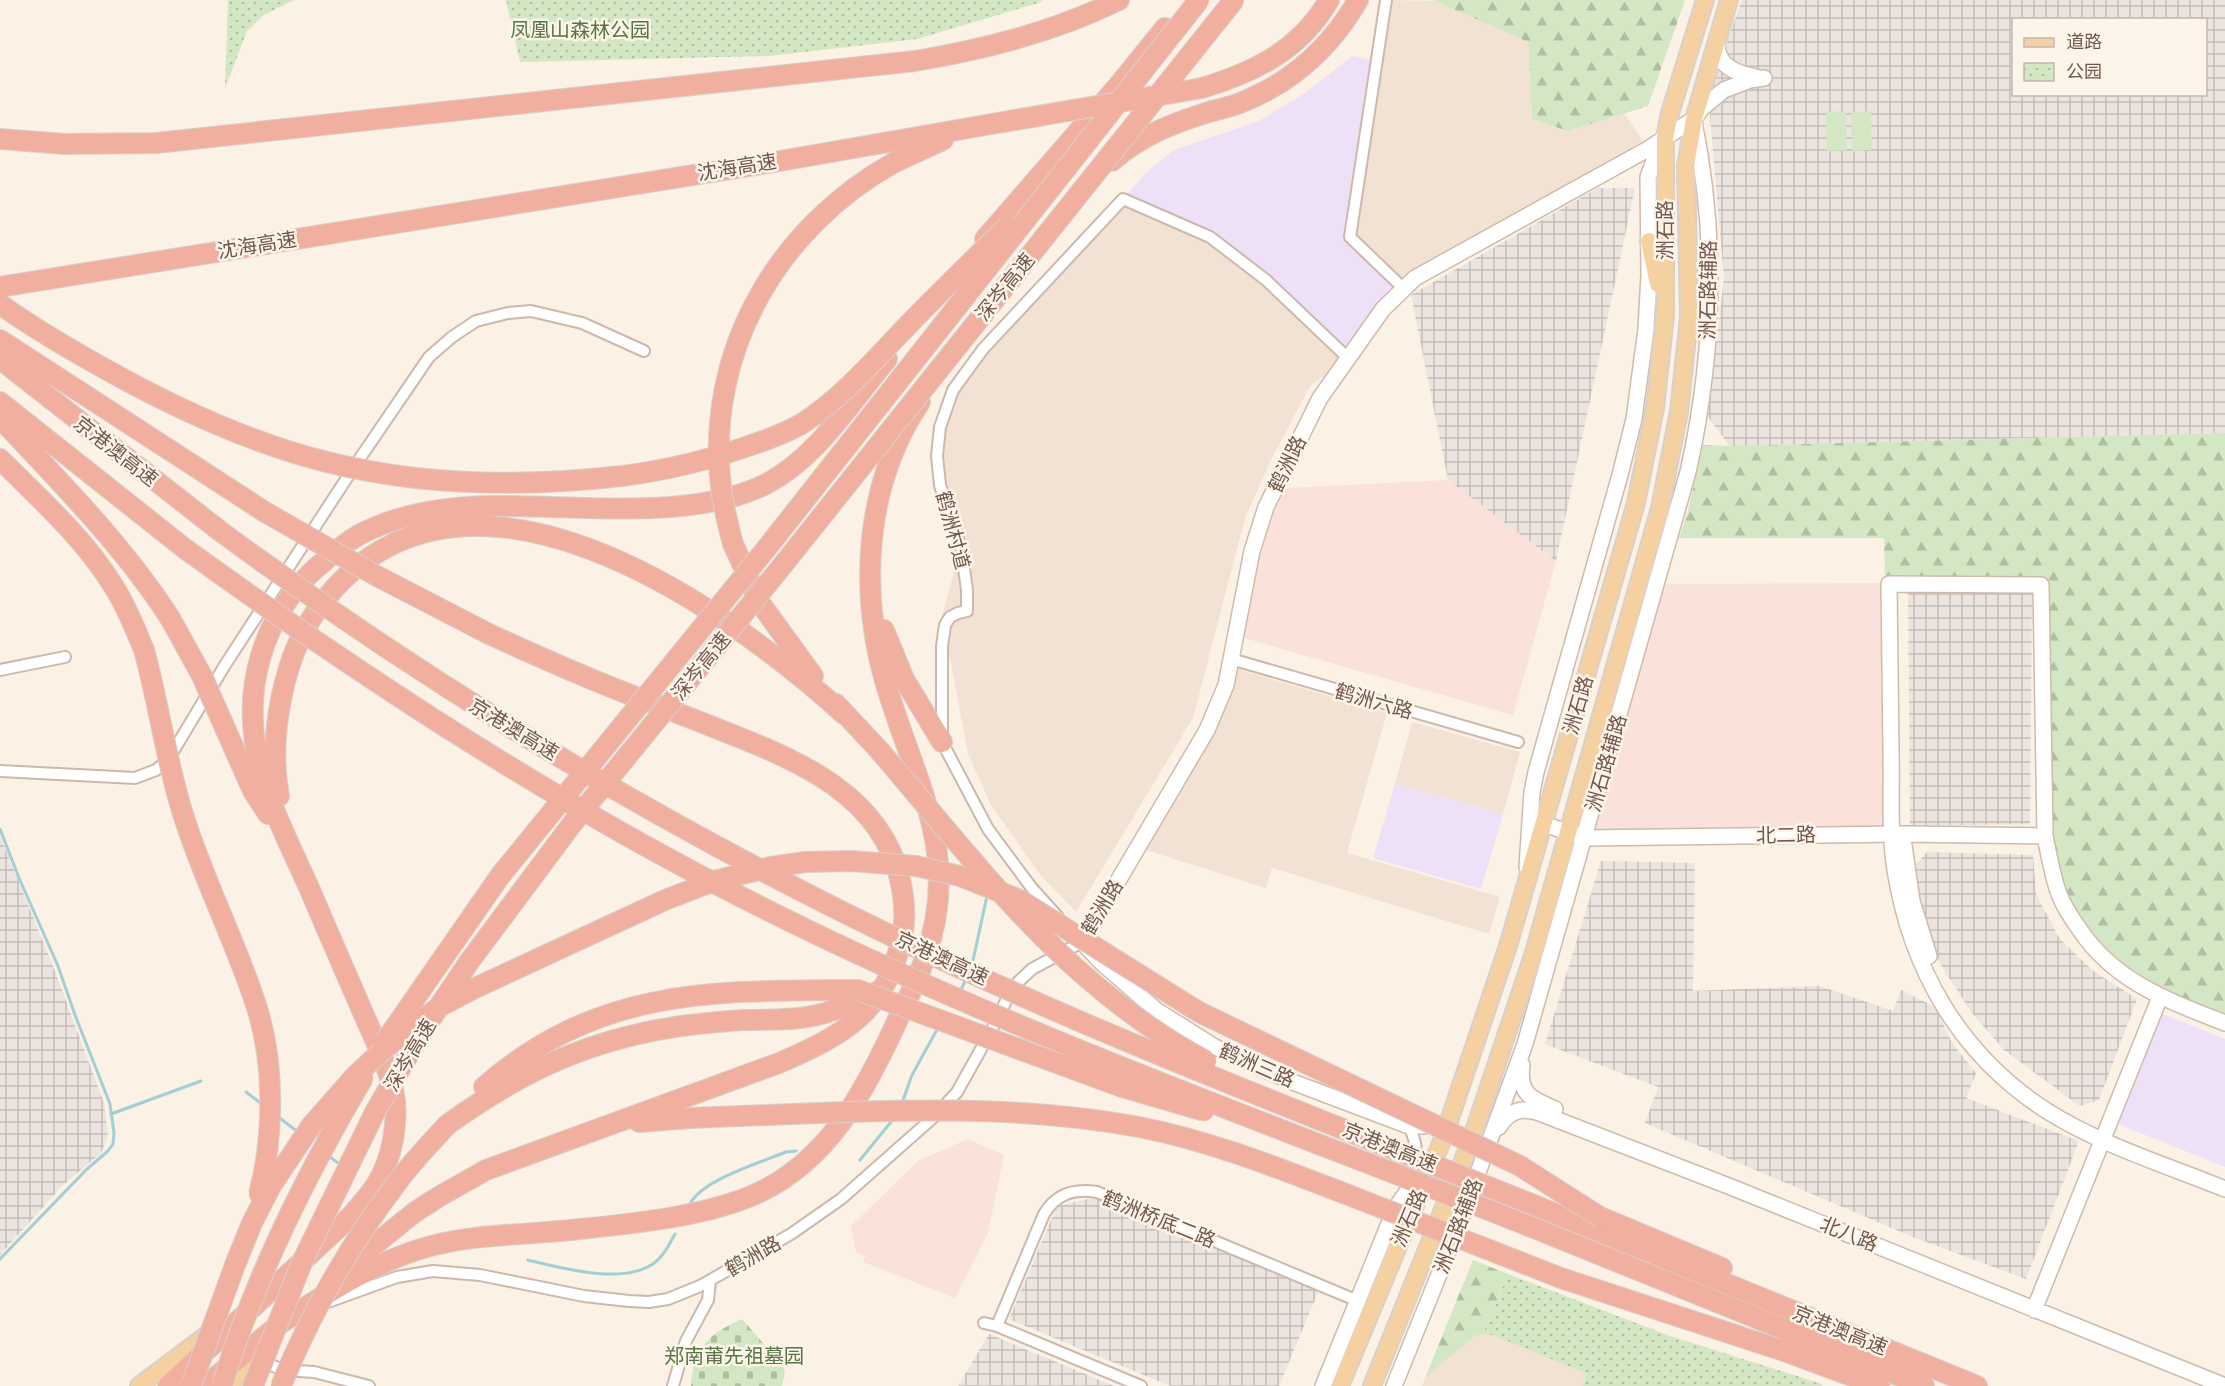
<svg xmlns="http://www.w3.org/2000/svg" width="2225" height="1386" font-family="'PT Sans','Noto Sans SC',sans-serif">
  <defs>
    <pattern id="industrial-grid" width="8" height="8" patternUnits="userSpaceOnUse" patternTransform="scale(1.5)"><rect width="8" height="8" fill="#ebe4df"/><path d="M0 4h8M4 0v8" fill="none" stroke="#c3bcb7"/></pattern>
    <pattern id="forest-firs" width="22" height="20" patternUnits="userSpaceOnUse" patternTransform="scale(1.5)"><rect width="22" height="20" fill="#d4e7c4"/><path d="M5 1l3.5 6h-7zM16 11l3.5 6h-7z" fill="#b0bea1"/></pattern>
    <pattern id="cemetery-stones" width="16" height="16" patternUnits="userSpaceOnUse" patternTransform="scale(1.5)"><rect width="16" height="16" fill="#d4e7c4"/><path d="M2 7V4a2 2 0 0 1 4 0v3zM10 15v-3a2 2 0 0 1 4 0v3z" fill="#b0bea1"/></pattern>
    <pattern id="park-dots" width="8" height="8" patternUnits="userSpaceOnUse" patternTransform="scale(1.5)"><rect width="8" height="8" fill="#d4e7c4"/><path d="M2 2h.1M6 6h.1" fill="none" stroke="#b0bea1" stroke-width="1.8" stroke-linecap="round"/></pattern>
  </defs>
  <rect width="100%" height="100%" fill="#fbf1e4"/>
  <path fill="#f2e2d3" d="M1386,0L1437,1L1528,42L1532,119L1568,131L1624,113L1648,149L1404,289L1350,237Z
    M1123,199L1210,237L1348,358L1310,386L1272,458L1245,518L1193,718L1076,912L1041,876L991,805L968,754L942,616L961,547L937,456L953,390Z
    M1237,669L1387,713L1347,853L1500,897L1489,934L1272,868L1266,888L1146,850L1211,737L1228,702Z
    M1412,722L1520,752L1503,814L1395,784Z
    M1483,1334L1493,1335L1588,1374L1583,1386H1422L1425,1378L1475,1336Z"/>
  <path fill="#fae1d9" d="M1448,480L1556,561L1513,715L1244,638L1258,566L1270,518L1286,488Z
    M1885,583L1888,830L1593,834L1664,584Z
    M968,1139L1004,1155L988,1233L955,1298L863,1262L865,1256L856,1252L851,1226L918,1161Z"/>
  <path fill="url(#industrial-grid)" fill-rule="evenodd" d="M1742,0H2225V433L1730,446L1708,417L1724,278L1708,92ZM2014,20H2206V94H2014Z
    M1598,188H1635L1556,561L1448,480L1411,295Z
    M2032,592L2030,824L1910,826L1908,593Z
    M0,836L53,966L104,1103L108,1137L101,1153L62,1186L0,1255Z
    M1927,852L2033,855L2036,894L2059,938L2092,970L2137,999L2099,1100L2080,1106L2004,1050L1971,1012L1939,962L1912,869Z
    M1601,861L1695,863L1693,991L1819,986L1893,1011L1901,990L1935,1007L1952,1043L1976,1073L1966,1098L2079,1141L2026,1279L1913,1237L1645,1123L1658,1087L1545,1044Z
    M1097,1197L1319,1290L1279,1386H1170L1009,1319L1057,1206Z
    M989,1334L1114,1386H958Z"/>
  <path fill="#eee1f7" d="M1352,56L1377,61L1350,237L1404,289L1348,358L1210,237L1123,199L1148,171L1174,150L1259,121L1305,93Z
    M1395,784L1503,814L1481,889L1373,858Z
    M2163,1014L2225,1039V1167L2118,1124Z"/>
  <path fill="url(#forest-firs)" d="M1433,0H1685L1648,106L1568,131L1532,119L1528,42Z
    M2225,433V1023L2108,963L2052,871L2041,585L1885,583L1884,538H1679L1688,511L1703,445L1730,446Z
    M1473,1260L1508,1274L1483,1334L1475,1336L1425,1378Z"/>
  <path fill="url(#cemetery-stones)" d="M742,1319L783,1366L785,1372L782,1386H691C693,1347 709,1334 742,1319Z"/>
  <path fill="url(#park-dots)" d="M228,0H294L264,15L247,31L225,88Z
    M506,0H1043L1038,3L917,39L769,56L520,62Z
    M1508,1274L1670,1336L1822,1384V1386H1583L1587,1374L1493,1335L1483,1334Z"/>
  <path fill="#d4e7c4" d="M1846,111L1847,150L1827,151L1826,112Z
    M1871,111L1872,150L1852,151L1851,112Z"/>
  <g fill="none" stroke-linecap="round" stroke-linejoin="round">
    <path stroke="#a1cfd4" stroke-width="3" d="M0,829L19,878L58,966L75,1015L110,1104L114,1133L113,1144L108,1151L87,1169L0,1259
      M972,965L987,896
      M960,992L966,979
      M246,1092L263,1105
      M902,1103L912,1075L939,1026
      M111,1114L201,1081
      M277,1116L298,1132
      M327,1155L341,1165
      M860,1160L895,1117
      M690,1204C702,1180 761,1162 786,1152L796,1151
      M528,1260C562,1268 621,1285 653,1264C663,1257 669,1245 675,1234"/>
    <g stroke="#ccb8ac" stroke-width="14">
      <path id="street" d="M1386,0L1350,237L1404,289
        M1231,659L1518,742
        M0,670L65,657
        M0,771L135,778L156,770L168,760L225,665L354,467L429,357L452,337L476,321L508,313L531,311L582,323L644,351
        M1058,917L1031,887L988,829L942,742V646L945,625L950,617L958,613L967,611V590L961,547L949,516L940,485L937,456L940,427L953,390L983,349L1123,199L1210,237L1266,280L1348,358
        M1407,1181C1417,1157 1420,1150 1409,1126
        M328,1302L397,1277L433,1271L480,1275L584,1296L629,1301L649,1302L668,1299L700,1286L791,1234L841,1199L936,1115L957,1092L990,1033L1009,995L1018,982L1032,969L1082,942L1077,937
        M984,1323L997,1326L1141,1386
        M997,1326L1044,1214C1056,1194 1073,1188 1097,1192L1358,1301
        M259,1359L282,1370L314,1372L369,1386
        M673,1386L686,1341L708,1300L710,1281"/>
    </g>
    <g stroke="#d0baac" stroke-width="18">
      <path id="secondary" d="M1717,41C1716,66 1735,73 1756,77
        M1532,820L1585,838L1903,834L2045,836
        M1904,845L1912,901L1929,956
        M1527,867L1532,792L1536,772L1620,475L1634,419L1646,329L1649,275L1648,177L1656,155L1665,138
        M2225,1023C2169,1001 2115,982 2080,930C2072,919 2064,907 2059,894C2052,875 2049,855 2045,836L2041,585L1889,584C1890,640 1890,696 1891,752C1892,791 1889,831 1895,870C1911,970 1960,1055 2047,1111C2101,1145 2166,1165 2225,1189
        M1522,1065C1518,1094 1531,1099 1555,1109
        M1433,1122L1424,1126H1409L1290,1081L1215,1047L1156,1010L1102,963L1082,942L1207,730L1226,685L1252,551L1266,507L1320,398L1383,309L1415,278L1648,149L1694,119L1702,108L1724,90L1750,80L1764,78
        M1499,1127C1508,1112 1520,1107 1537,1112L1731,1187L2225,1386
        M2034,1310L2160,997
        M1323,1386L1395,1209L1419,1174
        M1394,1386L1457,1230L1525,1044L1688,472C1714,356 1718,239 1694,122"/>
    </g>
    <g stroke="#d8d0cd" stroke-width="20">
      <path id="primary" d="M1649,241L1658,284
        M139,1386L212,1331
        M228,1386L256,1358L265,1345
        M1340,1386L1444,1136L1508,946L1636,503L1655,408L1665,316V138L1670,113L1705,0
        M1372,1386L1470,1143L1533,956L1660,508L1679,412L1689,317L1686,166L1694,119L1729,0"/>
    </g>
    <g stroke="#d8d0cd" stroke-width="22">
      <path id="highway" d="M1202,88C1255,72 1300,50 1329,0
        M0,139L65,144L156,143L915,61C985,49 1054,32 1119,0
        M1112,161C1140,136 1173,123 1209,112C1219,109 1230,107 1240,103C1291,83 1331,47 1358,0
        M895,162L943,140
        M985,239L1118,86L1165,28
        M0,287L780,161L1003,122
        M0,340L265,512
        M0,359L220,531
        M0,402L184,548
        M0,418C60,482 122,544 170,618
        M0,459C40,499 84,538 114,587C127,607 135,629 144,650
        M733,544L760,603L813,676
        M884,630L904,679L942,742
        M836,704L879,750
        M233,746L253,791L268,814
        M279,796C268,737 283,654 320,606C459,420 720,602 844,714
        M484,1087C599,986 715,991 858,990
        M639,1122L690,1118L792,1114
        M447,1125C523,1070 594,1037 689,1025C707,1023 726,1021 744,1020C768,1019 793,1021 817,1015C839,1010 860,1000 880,990
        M1529,1203L1977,1386
        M1600,1217L1722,1268
        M1539,1230L1924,1386
        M338,1274L415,1212L440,1196L486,1170L779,1063C844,1035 886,1012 902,937C906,919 904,897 900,879C881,796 800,761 728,733C699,721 669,710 639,698C588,679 539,657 489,634
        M1561,1278L1784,1351L1879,1386
        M281,1323C327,1293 374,1262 427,1247C474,1234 523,1235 571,1230C629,1224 708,1217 760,1192C828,1159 862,1096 893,1030C903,1008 915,985 924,961C964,853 914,782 885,681C859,588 865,484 920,402
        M168,1386L352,1215C360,1205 369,1196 376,1185C392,1160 400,1119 393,1089C391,1079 386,1068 383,1058C358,1002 334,946 310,890C291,847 268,804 258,758C242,688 263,617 315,569C328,558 342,545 357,536C395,515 445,507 489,506C571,504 688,522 764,485C816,459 850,403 887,359
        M205,1386L281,1323"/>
    </g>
    <use href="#street" stroke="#fff" stroke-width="10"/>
    <use href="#secondary" stroke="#fff" stroke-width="15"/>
    <use href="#primary" stroke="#f5d1a1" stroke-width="16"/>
    <use href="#highway" stroke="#f1b09f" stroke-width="20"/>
    <g stroke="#d8d0cd" stroke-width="22" stroke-linecap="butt">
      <path id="highway-bridge" d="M1003,122L1202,88
        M0,304C34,329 71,350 107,370C175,408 251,443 327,462C422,486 525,487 622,476C668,470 710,460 754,444C772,438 791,431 806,421C846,394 876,358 910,323C941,291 974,259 1007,227
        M265,512L375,575L489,634
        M220,531C399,663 589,781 786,883C1025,1008 1279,1103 1529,1203
        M733,544C728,525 723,506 721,487C705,351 778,227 895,162
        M184,548C372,684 567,811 775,914C1022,1037 1283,1128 1539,1230
        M170,618L202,676L233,746
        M144,650C159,704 166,761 183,814C203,879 235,940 256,1005C275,1062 274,1137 259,1194
        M879,750C980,868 1066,986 1206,1061
        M858,990L1122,1087L1204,1111
        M384,1043L500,876L766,549L1199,0
        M792,1114C905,1109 1028,1106 1139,1127C1211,1141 1278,1168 1346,1194C1417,1222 1489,1250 1561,1278
        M191,1386L235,1265L252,1223L271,1186L311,1126L355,1076L384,1049L439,1007L475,988L665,900L714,881L771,867L805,862L851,861L916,866L960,876L1020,900L1199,1012L1520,1166L1600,1217
        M222,1386C254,1278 306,1175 363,1078
        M253,1386L303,1260L375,1112L420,1035L469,962L572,824L782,566L1234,0
        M281,1386C311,1312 348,1247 396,1184C411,1163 430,1144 447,1125"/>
    </g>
    <use href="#highway-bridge" stroke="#f1b09f" stroke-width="20"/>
  </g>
  <g text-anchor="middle" stroke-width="5" stroke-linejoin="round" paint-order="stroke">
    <g font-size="20" fill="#567744" stroke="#fef5ea">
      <text x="580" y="37">凤凰山森林公园</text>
      <text x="734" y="1363">郑南莆先祖墓园</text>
    </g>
    <g font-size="20" fill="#72574c" stroke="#fef5ea">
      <text transform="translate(737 167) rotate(-9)" y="7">沈海高速</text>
      <text transform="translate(1665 230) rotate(-90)" y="7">洲石路</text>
      <text transform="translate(257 245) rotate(-9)" y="7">沈海高速</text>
      <text transform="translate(1005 287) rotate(-51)" y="7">深岑高速</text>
      <text transform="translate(1708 290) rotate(-89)" y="7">洲石路辅路</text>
      <text transform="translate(116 451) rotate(38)" y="7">京港澳高速</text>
      <text transform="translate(1287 464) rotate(-64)" y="7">鹤洲路</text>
      <text transform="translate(953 530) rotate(75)" y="7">鹤洲村道</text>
      <text transform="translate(701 666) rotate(-51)" y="7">深岑高速</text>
      <text transform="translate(1374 701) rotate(16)" y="7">鹤洲六路</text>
      <text transform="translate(1578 705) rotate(-74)" y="7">洲石路</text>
      <text transform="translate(514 729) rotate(31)" y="7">京港澳高速</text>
      <text transform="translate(1606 763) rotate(-74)" y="7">洲石路辅路</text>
      <text transform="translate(1786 835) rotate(-1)" y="7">北二路</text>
      <text transform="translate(1102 907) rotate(-59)" y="7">鹤洲路</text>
      <text transform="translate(942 958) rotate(25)" y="7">京港澳高速</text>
      <text transform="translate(410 1055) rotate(-59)" y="7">深岑高速</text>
      <text transform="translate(1257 1065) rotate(24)" y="7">鹤洲三路</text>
      <text transform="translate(1390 1147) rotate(22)" y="7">京港澳高速</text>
      <text transform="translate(1409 1218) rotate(-67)" y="7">洲石路</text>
      <text transform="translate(1159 1219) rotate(22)" y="7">鹤洲桥底二路</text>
      <text transform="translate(1458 1226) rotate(-69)" y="7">洲石路辅路</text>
      <text transform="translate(1849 1234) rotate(22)" y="7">北八路</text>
      <text transform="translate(753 1256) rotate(-30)" y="7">鹤洲路</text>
      <text transform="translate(1840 1330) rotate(22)" y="7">京港澳高速</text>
    </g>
  </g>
  <rect x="2012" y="18" width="195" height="78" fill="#fef5ea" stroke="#c6b6ab" stroke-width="1.5"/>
  <rect x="2024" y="38" width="30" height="9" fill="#f5d1a1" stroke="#c6b6ab" stroke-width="1.5"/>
  <text x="2066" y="48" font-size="18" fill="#72574c">道路</text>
  <rect x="2024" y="63" width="30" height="18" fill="url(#park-dots)" stroke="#c6b6ab" stroke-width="1.5"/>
  <text x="2066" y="78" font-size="18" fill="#72574c">公园</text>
</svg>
